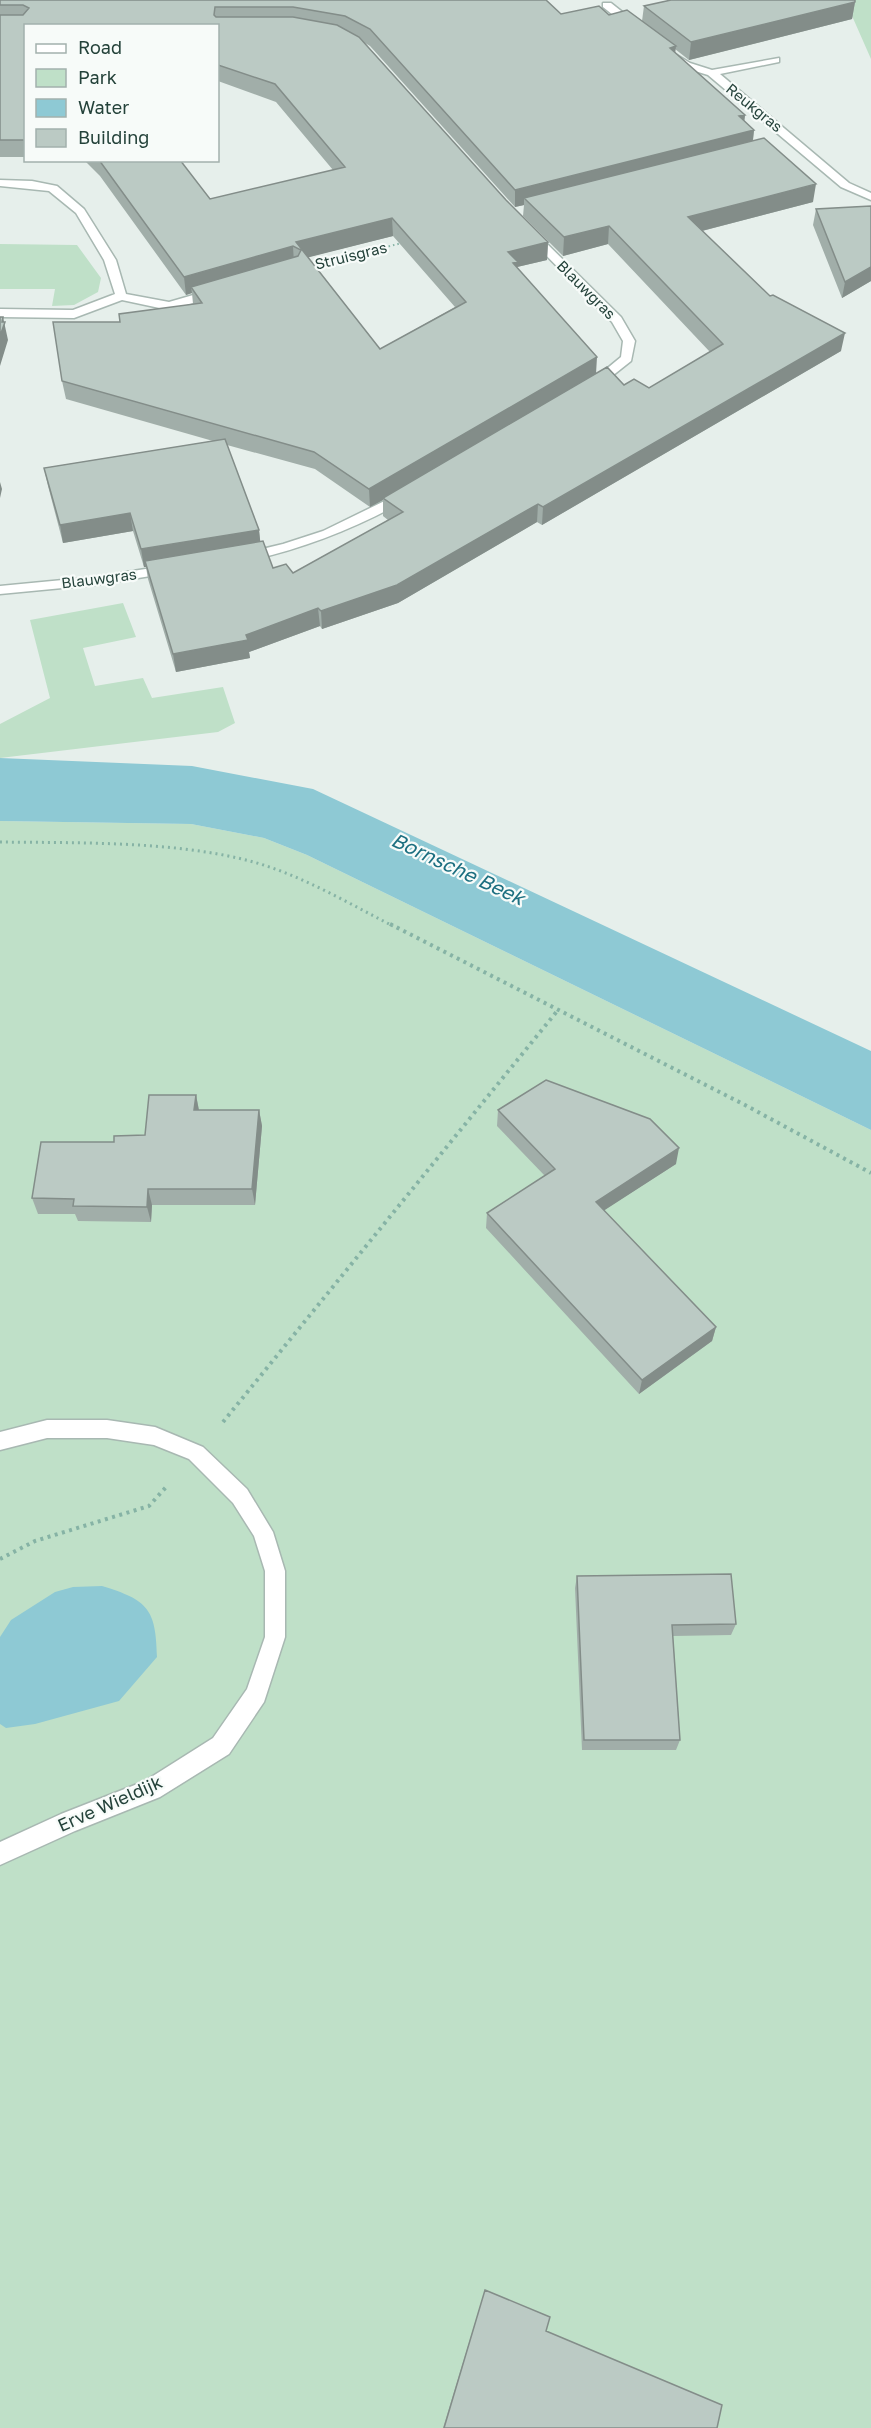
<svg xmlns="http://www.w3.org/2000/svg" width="871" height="2428" font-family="'Golos Text',sans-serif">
  <rect width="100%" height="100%" fill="#e6efeb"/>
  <path fill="#bfe0c8" d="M845,0H871V59Z
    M0,244L77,245L101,278L98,292L74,305L52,306L55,289H0Z
    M123,603L136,637L83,648L95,686L143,678L152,698L223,687L235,723L218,732L0,758V724L50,698L30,620Z
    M0,821L191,824L264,838L307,855L871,1130V2428H0Z"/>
  <path fill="#8ec9d4" d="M0,758L192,766L313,789L871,1051V1130L307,855L264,838L191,824L0,821Z
    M102,1586C148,1600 156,1609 157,1657L119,1701L35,1724L6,1728L0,1724V1637L11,1620L55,1592L73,1587Z"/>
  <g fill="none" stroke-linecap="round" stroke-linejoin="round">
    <g stroke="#a8b8b2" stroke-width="3">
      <path id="minor" d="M603,3H611L640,26V30H632L603,7Z
        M670,51L690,63L712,70L779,58V62L720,74L849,183L871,193V200L841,187L708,75L682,67L666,56V52Z
        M0,180L32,181L57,186L84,209L116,260L126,294L169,302L214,289L220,293L218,296L169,310L122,300L74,318L0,317V309L73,310L115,294L104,260L76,213L49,191L0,186Z
        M531,231L535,232L621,317L635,341L631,361L597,388H589L587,385L621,357L623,341L612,322L527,236L525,234Z
        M403,492L408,493L410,496L408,499C356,528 304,549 246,561L239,557L241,554L283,544L323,531Z
        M171,565L176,566L178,569L176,572L94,585L0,594V586L94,577Z
        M47,1420H107L155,1427L203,1447L247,1489L273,1532L285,1571V1637L264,1702L229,1754L160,1797L75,1831L0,1865V1842L61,1814L145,1781L213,1738L247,1689L265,1637V1571L254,1536L233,1503L189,1459L154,1445L107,1438H47L0,1450V1432Z"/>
    </g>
    <path stroke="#86b3a5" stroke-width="2" stroke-dasharray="1.5 3" stroke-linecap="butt" d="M310,266L402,243"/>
    <path stroke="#86b3a5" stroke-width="3" stroke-dasharray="2 4" stroke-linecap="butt" d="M0,842C79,843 170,841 246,860C298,873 346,902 393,926"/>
    <path stroke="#86b3a5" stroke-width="4" stroke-dasharray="3 4.5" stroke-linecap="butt" d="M390,924L745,1105L871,1173
      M223,1422L558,1010
      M0,1559L35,1541L149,1506L167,1486"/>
    <use href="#minor" fill="#fff" fill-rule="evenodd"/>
  </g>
  <path fill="#a1aea9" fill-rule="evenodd" d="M0,0H546L561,14L609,15L642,21L644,6L855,2L852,19L689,60L675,49V53L745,115L744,121L754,130L753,141L813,202L702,231L770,296L841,351L542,525L537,522L398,603L322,629L320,626L249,652L250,658L176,672L148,579L146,567H144L133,531L63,543L48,486L44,468L213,441L66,399L62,381L120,322L193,304L192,293L186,295L100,176L84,160H180L210,199L333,170L276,102L218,81V26H26V157H0ZM365,43L370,46L515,207L524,205L523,216L563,256L608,244L710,352L649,388L624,385L596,373L517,268V267L547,260L548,242L506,200ZM393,236L455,307L380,349L308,257ZM227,445L315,469L370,507L383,500V516L388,520L293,573L273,568L260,542L259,530Z
    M871,206V281L842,298L813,225L816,209Z
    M196,1095L199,1110H259L262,1126L255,1205H152L151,1222L78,1221L75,1214H38L32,1198L114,1142L145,1135Z
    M498,1110L676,1164L604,1210L716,1327L712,1341L639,1394L486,1228L487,1213L545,1176L497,1126Z
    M577,1576L736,1624L731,1635L673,1636L680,1740L676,1750H582L575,1588Z
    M485,2290L546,2331L717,2428H443Z"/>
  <path fill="#838d89" d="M855,2L852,19L689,60L691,42Z
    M676,46L674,64L670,48Z
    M745,115L743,132L739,116Z
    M754,130L752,147L524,198V205L515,207V190Z
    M816,184L813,202L686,235L688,217Z
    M392,218L393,236L302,259L301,250L296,242Z
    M609,226L608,244L563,256L564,237Z
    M548,242L547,260L517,267V280L508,252Z
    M293,246L294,264L191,287L192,293L186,295L184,277Z
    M871,267V281L842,298L845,282Z
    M3,317L8,340L0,366V336Z
    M845,333L841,351L542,525L543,507Z
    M597,357L596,374L383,498V500L370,507L369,489Z
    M0,482L2,489L0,498Z
    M538,504L537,522L398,603L322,629L321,611Z
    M130,513L133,531L63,543L60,525Z
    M259,530L261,548L145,561L146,567H144L141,549Z
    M318,608L320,626L249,652L250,658L176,672L173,654L246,635Z
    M196,1095L199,1111L194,1110Z
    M259,1110L262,1126L255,1205L252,1189Z
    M679,1148L676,1164L594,1217L596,1202Z
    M148,1189L152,1205L151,1222L147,1207Z
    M716,1327L712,1341L639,1394L642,1380Z"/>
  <path fill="#bbcac4" stroke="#838d89" stroke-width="1.5" fill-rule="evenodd" d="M0,0H546L561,14L599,6L609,15L627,10L676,46L670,48L745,115L739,116L754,130L515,190L370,29L345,16L293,7H215L214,15L216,17H293L337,25L359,37L506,200L548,242L508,252L518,262L513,263L597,357L369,489L314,452L62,381L53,322H120L119,314L202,303L191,287L298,256L301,250L293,246L184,277L99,160H180L210,199L345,167L275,84L218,65V26H26V140H0V15H23L29,8L23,5H0ZM392,218L466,302L380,349L296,242Z
    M671,0H855V2L691,42L644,6Z
    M764,138L816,184L688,217L770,296L773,295L845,333L543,507L538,504L397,585L321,611L318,608L246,635L248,640L173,654L145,561L263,541L273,568L286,564L293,573L403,512L383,498L607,367L624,385L634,379L649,388L723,344L609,226L564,237L524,198Z
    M871,206V267L845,282L816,209Z
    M0,317H3L2,322H5L0,336Z
    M225,439L259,530L141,549L130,513L60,525L44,468Z
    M546,1080L650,1119L679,1148L596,1202L716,1327L642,1380L487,1213L555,1169L498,1110Z
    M149,1095H196L194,1110H259L252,1189H148L147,1207L73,1206L74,1199L32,1198L41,1142H114V1136L145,1135Z
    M731,1574L736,1624L672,1625L680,1740H584L577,1576Z
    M485,2290L550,2317L546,2331L722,2405L717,2428H444Z"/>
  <g text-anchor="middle" stroke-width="4.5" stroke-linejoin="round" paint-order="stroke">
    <g font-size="15" fill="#24423a" stroke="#f7fbf9">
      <text transform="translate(754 108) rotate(39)" y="5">Reukgras</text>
      <text transform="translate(351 256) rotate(-14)" y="5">Struisgras</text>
      <text transform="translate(586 290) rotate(45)" y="5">Blauwgras</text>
      <text transform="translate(99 579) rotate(-7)" y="5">Blauwgras</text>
    </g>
    <g font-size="18" fill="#24423a" stroke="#f7fbf9">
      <text transform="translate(110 1804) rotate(-24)" y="6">Erve Wieldijk</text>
    </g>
    <g font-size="20" font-style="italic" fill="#1c6f80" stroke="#f7fbf9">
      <text transform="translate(458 869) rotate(25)" y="7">Bornsche Beek</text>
    </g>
  </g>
  <rect x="24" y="24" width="195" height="138" fill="#f7fbf9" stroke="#a3b1ad" stroke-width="1.5"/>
  <rect x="36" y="44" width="30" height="9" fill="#ffffff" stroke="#a3b1ad" stroke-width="1.5"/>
  <text x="78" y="54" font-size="18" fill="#24423a">Road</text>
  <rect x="36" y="69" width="30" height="18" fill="#bfe0c8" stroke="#a3b1ad" stroke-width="1.5"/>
  <text x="78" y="84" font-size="18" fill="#24423a">Park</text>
  <rect x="36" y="99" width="30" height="18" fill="#8ec9d4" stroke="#a3b1ad" stroke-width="1.5"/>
  <text x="78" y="114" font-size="18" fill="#24423a">Water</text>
  <rect x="36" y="129" width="30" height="18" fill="#bbcac4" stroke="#a3b1ad" stroke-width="1.5"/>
  <text x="78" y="144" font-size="18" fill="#24423a">Building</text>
</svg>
